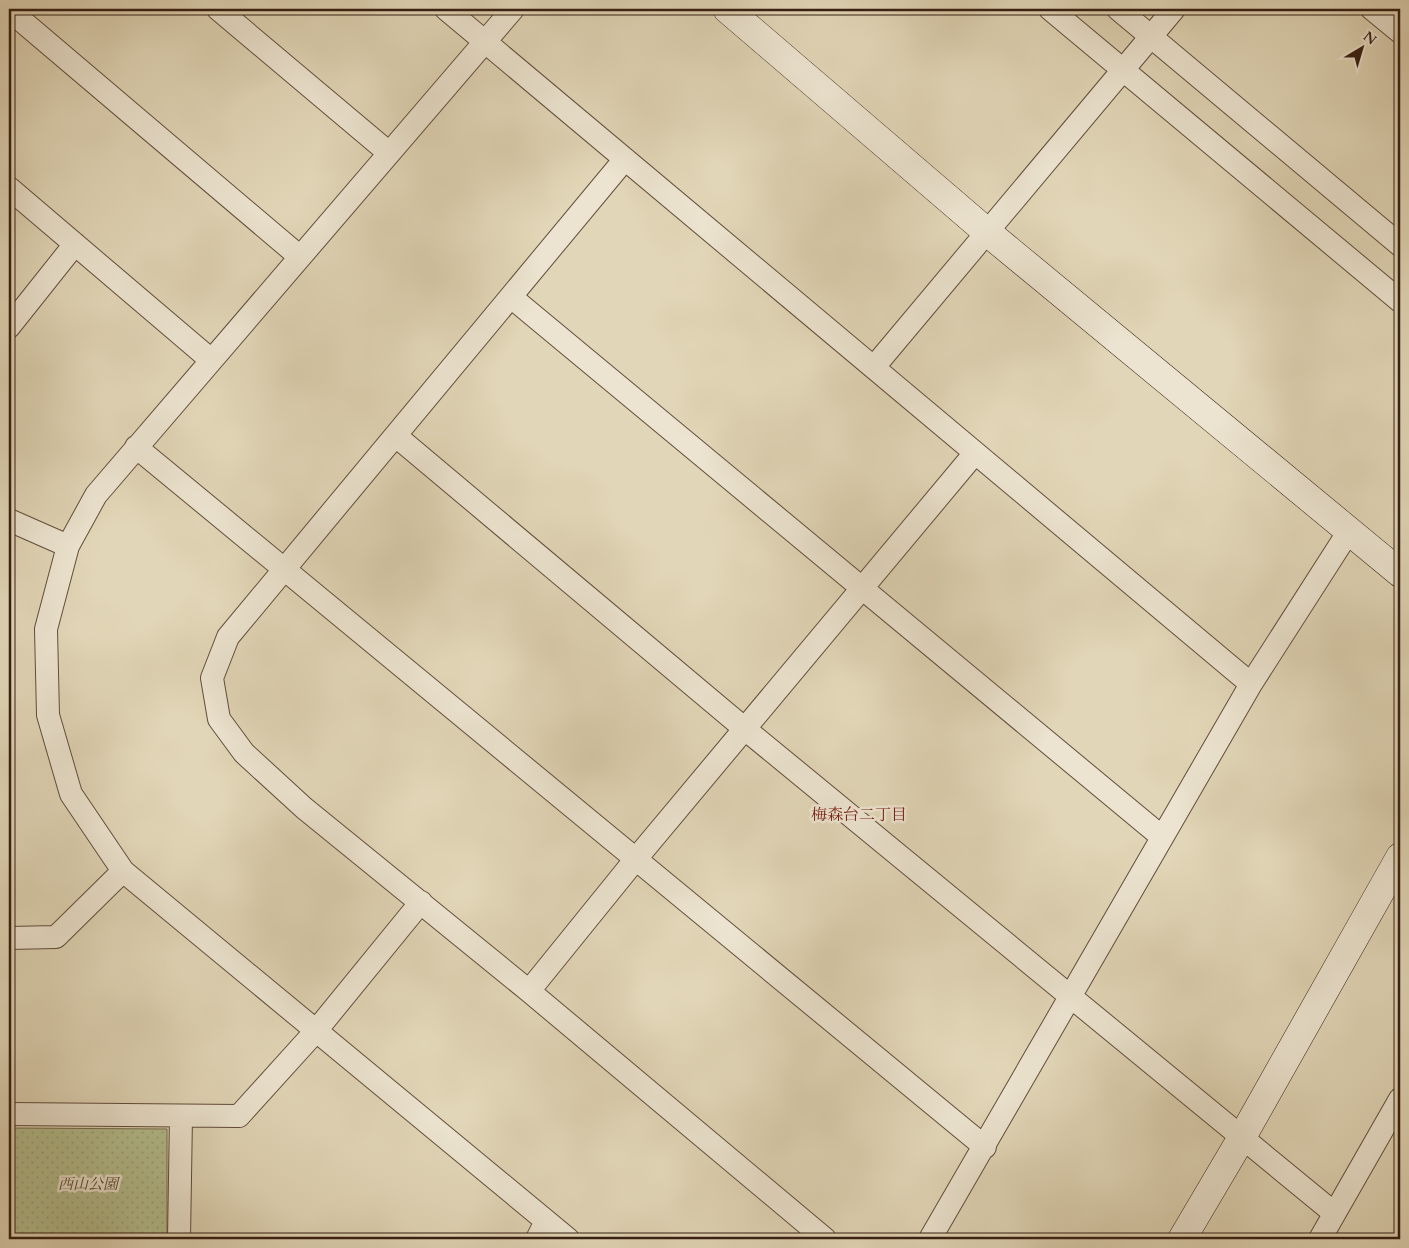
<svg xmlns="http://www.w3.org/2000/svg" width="1409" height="1248" font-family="Cardo,'Noto Serif JP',serif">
  <defs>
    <pattern id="park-dots" width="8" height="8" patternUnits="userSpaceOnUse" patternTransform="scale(1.25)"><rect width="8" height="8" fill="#b4bd8d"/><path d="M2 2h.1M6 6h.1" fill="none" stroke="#9ba279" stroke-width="1.8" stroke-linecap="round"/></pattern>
  </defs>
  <rect width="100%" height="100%" fill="#e1d6b7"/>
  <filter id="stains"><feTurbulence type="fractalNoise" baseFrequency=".004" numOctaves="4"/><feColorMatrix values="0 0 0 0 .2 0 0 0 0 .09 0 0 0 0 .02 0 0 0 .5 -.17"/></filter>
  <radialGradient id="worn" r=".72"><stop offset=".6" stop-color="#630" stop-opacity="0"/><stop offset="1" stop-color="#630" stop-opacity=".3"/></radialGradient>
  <path fill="url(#park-dots)" stroke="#766e50" d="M9,1128L167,1129V1239H9Z"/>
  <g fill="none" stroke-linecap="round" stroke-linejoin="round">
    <g stroke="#624d3c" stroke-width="24">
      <path id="street" d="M218,9L389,153
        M446,9L1251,684
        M513,9L96,495L68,546L46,629L48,715L71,794L123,871L568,1239
        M1050,9L1400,301
        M1118,9L1400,245
        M1372,9L1400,32
        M9,10L300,257
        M625,159L228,637L212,678L219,719L244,753L304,808L529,991L825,1239
        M9,188L211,360
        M511,297L1162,837
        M9,327L75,244
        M874,367L1174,9
        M396,436L745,729L1334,1213
        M136,447L985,1147
        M9,520L68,546
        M9,938L56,937L123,871
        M529,991L635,860L975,453
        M9,1114L239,1116L315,1032L421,902
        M179,1239L181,1116
        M537,1239L546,1221
        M930,1239L1251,684L1349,531
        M1320,1239L1400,1099"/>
    </g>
    <g stroke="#371f13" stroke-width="29">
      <path id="secondary" d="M727,9L987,232L1400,573
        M1182,1239L1241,1139L1400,857"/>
    </g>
    <use href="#street" stroke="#ece4d0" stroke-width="22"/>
    <use href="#secondary" stroke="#ece4d0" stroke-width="28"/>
  </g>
  <g text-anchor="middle" stroke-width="5" stroke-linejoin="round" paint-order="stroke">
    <g font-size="15" font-style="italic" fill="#564632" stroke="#ece4d0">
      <text x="88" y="1189">西山公園</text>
    </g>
    <g font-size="16" fill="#7a1f14" stroke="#ece4d0">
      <text x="859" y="820">梅森台二丁目</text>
    </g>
  </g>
  <rect width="1409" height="1248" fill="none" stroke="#e1d6b7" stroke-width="30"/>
  <rect x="10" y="10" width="1389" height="1228" fill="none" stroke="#371f13" stroke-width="2.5"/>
  <rect x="15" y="15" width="1379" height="1218" fill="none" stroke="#371f13"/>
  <g transform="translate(1362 48) rotate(38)" stroke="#ece4d0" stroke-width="4" paint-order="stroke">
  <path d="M0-4L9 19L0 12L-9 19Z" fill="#371f13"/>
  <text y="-8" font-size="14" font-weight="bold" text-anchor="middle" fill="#371f13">N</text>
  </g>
  <rect width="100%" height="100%" filter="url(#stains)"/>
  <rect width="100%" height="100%" fill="url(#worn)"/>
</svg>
